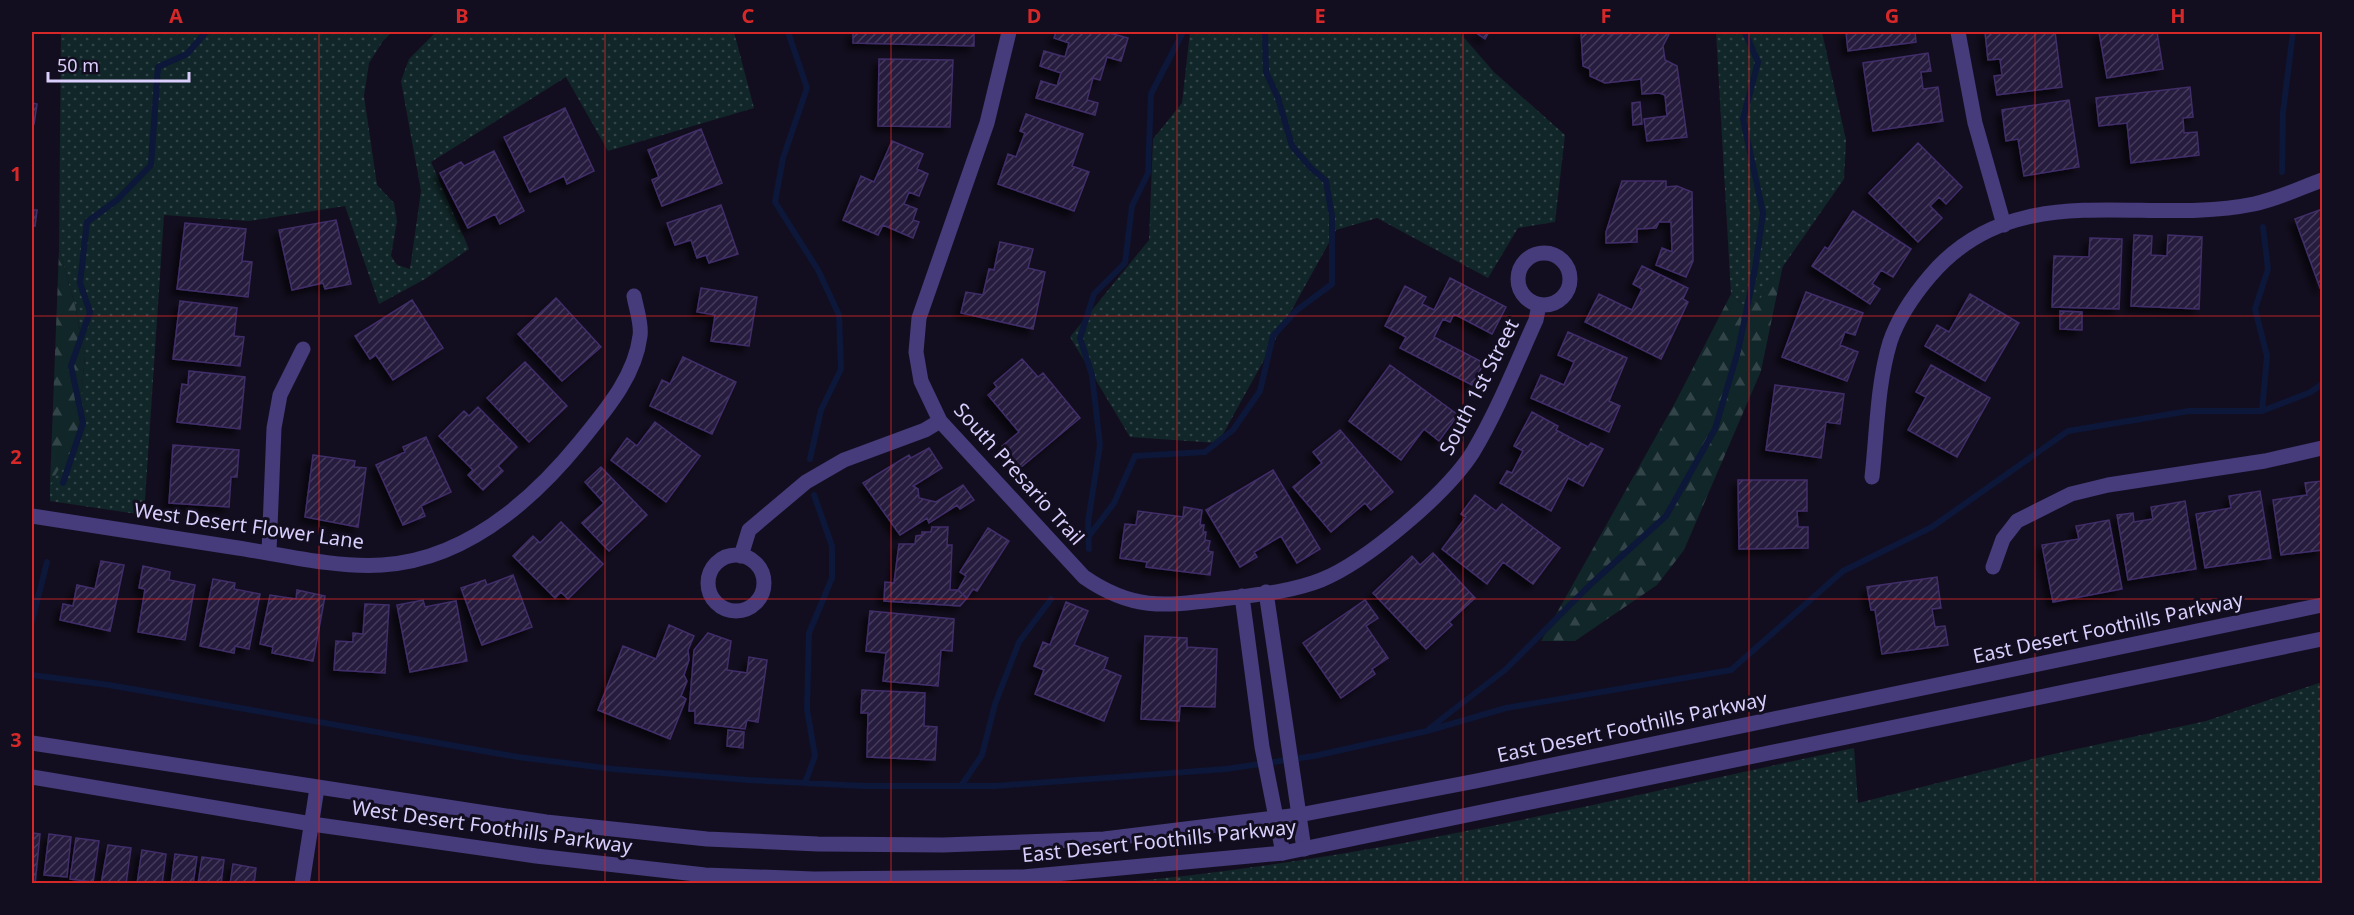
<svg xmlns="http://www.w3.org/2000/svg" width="2354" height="915" font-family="'Noto Sans',sans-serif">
  <defs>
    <pattern id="grass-dots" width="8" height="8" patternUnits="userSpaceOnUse" patternTransform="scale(1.5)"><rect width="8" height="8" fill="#112628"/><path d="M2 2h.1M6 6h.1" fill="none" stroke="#334448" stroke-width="1.8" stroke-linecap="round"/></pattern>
    <pattern id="forest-firs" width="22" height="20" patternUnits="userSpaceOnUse" patternTransform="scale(1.5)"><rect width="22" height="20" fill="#112628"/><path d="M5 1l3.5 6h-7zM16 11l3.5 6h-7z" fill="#334448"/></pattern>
    <pattern id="building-hatch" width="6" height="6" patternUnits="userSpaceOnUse" patternTransform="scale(1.5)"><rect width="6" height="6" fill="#261b3e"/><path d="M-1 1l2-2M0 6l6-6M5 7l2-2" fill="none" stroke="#453b5b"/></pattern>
    <filter id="shadow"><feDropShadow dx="-5.5" dy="5.5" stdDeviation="3" flood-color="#0009"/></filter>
  </defs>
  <rect width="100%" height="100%" fill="#130e1f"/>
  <path fill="url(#grass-dots)" d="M61,32H392L383,41L369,63L364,96L377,185L394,203L397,221L391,256L397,265L410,269L421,191L401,81L409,59L436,32H734L754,108L608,151L566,77L431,162L469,249L425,279L379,304L345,206L249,221L164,215L144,515L50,501V484L77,438L85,356L75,305L59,250Z
    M1190,32H1459L1494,72L1565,135L1555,222L1518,228L1488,278L1377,218L1336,230L1218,443L1130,437L1070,337L1149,240L1153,139L1182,103Z
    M1716,32H1822L1846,140L1844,179L1758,302L1743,305L1731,294Z
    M2322,682V883H1113C1363,862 1609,800 1854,748L1858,803L2049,755L2206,721Z"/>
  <path fill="url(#forest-firs)" d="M59,250L75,305L85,356L77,439L50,484Z
    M1783,265L1761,371L1684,550L1657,585L1575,641H1541L1676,401L1731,294L1743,305L1758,302Z"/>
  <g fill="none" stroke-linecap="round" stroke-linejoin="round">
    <path stroke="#0c1739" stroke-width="6" d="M788,32L807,88L783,158L775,202L818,270L839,315L841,369L821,410L810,459
      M2282,172L2283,112L2293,32
      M2262,411L2267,356L2255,309L2268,269L2263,227
      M63,483L83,423L71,366L90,312L80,283L87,222L117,200L151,165L158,67L187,54L206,32
      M1089,536L1114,503L1135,456L1205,452L1233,430L1260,391L1273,336L1297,310L1332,284V216L1326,181L1311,168L1292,146L1278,98L1266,72L1265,32
      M1089,549L1088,522L1100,445L1092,375L1080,338L1094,294L1125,263L1132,206L1148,173L1151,94L1183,32
      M32,621L47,562
      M32,675L109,685L518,757L613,769L748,780L864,786H995L1226,769L1314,756L1427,731L1506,708L1731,670L1843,571L1932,527L2068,431L2189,411H2262L2311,392L2322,384
      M1430,728L1505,670L1591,584L1666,516L1715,429L1738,351L1755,269L1763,213L1743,119L1758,62L1745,32
      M805,783L815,756L807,709L809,633L832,578V546L814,495
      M961,786L982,755L995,704L1019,642L1051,599"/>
  </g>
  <path fill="url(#building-hatch)" stroke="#412e69" stroke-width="1.5" filter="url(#shadow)" d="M853,32H974V46L853,43Z
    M1056,32H1106L1128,38L1121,61L1107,57L1100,80L1093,78L1087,100L1098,103L1095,115L1036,98L1041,81L1057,86L1061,73L1040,66L1044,51L1065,57L1069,43L1054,38Z
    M1475,32H1489L1485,39Z
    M1581,32H1607L1608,34L1670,32L1663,46L1665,60L1677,66L1687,137L1647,141L1644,119L1667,116L1665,95L1659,93L1642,94L1641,79L1605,83L1590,76V69L1583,66Z
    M1846,32H1915L1916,42L1848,51Z
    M1985,32H2055L2062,87L1997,95L1994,76L2002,75L2000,59L1988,60Z
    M2099,32H2157L2163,69L2107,78Z
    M1928,53L1931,71L1921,72L1923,89L1938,87L1943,121L1873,131L1863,63Z
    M879,59L953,60L950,127L878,126Z
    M2190,87L2193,117L2183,118L2184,133L2197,132L2199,155L2131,163L2127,123L2099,126L2096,98Z
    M2069,100L2079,167L2024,176L2018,139L2006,141L2002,110Z
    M1640,102L1642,124L1633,125L1632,103Z
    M32,103L37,104L34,124H32Z
    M565,108L594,171L567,184L564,176L530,192L504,137Z
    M1026,114L1083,134L1072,166L1089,172L1074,211L998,184L1008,154L1016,157L1025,133L1020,131Z
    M701,129L722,183L662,206L652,180L659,177L648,150Z
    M892,141L923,154L917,169L928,174L919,196L909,192L904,204L917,209L913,220L919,222L913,238L883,225L878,235L843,220L861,176L874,182Z
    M1918,143L1962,187L1946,204L1939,197L1930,206L1942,218L1918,242L1869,193Z
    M494,151L524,211L500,224L495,214L468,228L440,173L461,162L464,166Z
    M1622,181H1666V187L1677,186L1692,192L1693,261L1686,277L1656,265L1662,248L1672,252L1671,222H1659L1656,228L1637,229V242L1606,243V232Z
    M721,205L738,254L709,263L706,255L697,258L691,240L675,245L667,223Z
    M2322,209V287L2320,288L2295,219Z
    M32,210H37L35,226H32Z
    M1853,211L1911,249L1893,277L1881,270L1872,284L1880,289L1870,304L1812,266L1825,247L1828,249Z
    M336,220L351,284L325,289L323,283L292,290L279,230Z
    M185,223L246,229L242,261L252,262L248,297L177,289Z
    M2134,235L2152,236L2151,255L2167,256L2168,235L2202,237L2199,309L2131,306Z
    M2090,238L2122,239L2119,309L2052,307L2054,256L2089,257Z
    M1000,242L1033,249L1028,268L1045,272L1033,329L961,313L966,292L983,295L989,269L994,270Z
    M1642,266L1688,288L1683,299L1688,302L1661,359L1585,322L1599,294L1632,310L1642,289L1633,284Z
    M1450,278L1506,307L1492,334L1454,314L1450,322L1443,319L1434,337L1484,363L1472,385L1400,348L1406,337L1385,326L1405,286L1426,297L1422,304L1434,310Z
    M701,288L757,297L749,346L711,341L715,315L697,312Z
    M1806,292L1863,313L1855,335L1845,332L1840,345L1858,352L1847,381L1782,357Z
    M1970,294L2019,323L1985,381L1925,346L1937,325L1949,332Z
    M556,298L601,347L562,381L518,334Z
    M412,300L443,348L393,380L376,355L370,359L355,336Z
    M180,301L237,308L234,336L244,337L240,366L173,359Z
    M2060,311L2082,312V330L2060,329Z
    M1568,332L1627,358L1609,401L1620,406L1609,432L1531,398L1541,375L1564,385L1574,362L1558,355Z
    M683,357L736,382L712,434L650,406L662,380L670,384Z
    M1022,359L1038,377L1043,373L1080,418L1020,468L1002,446L1019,432L988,395L997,387L994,383Z
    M525,362L567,406L529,442L487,398Z
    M1390,365L1458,415L1439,441L1424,429L1401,460L1349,421Z
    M1931,365L1990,398L1957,457L1908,430L1926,397L1916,392Z
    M189,371L245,377L240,429L177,422L182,384L188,385Z
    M1775,385L1844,394L1840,424L1826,422L1821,458L1766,450Z
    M478,407L517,447L498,466L503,471L483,490L468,475L473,470L439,436L464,411L469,416Z
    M1532,412L1558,426L1556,430L1588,447L1591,443L1603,449L1583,486L1568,478L1551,511L1500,483L1507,471L1512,473L1523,451L1514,446Z
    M655,422L700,456L666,502L611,460L627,438L637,446Z
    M1340,430L1393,492L1371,510L1365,503L1331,532L1293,487L1322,463L1313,452Z
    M426,437L451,492L421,506L425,516L403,525L376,465L405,452L403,447Z
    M173,445L239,450L237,477H231L229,507L169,503Z
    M929,448L942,468L913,486L918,489L919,498L936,502L963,485L974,500L960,509L957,505L929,523L927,518L900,535L863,483L909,455L911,458Z
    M313,455L355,461L354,467L366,468L358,527L305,517Z
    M601,467L647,515L609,551L582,523L604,503L585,482Z
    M1273,470L1320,549L1297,563L1281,536L1254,552L1257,557L1240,567L1206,510Z
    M1738,480H1807V511H1797L1798,527H1808V548L1739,549Z
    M2322,481V550L2281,555L2273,500L2307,495L2305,483Z
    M2260,491L2271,558L2205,568L2196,514L2231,508L2229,496Z
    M1475,495L1496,511L1502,504L1560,548L1533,584L1503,562L1487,584L1442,549L1466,517L1461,514Z
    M2185,501L2196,569L2128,580L2117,515L2133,513L2134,522L2153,519L2151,507Z
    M1184,507L1202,510L1200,525H1204L1203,532H1206L1205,540L1210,541L1208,551L1213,552L1210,575L1146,567L1147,562L1120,558L1125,524L1136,525L1138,511L1183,517Z
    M2109,520L2122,589L2053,602L2042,545L2079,539L2076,526Z
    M561,522L603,564L568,599L561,592L555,598L513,556L533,536L540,543Z
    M932,527H948L947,545H952L950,590H958L967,598L960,606L884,601L885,582L894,583L899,544H915L916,536L922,535V532H931Z
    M988,528L1009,541L977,591L973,589L967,598L958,590L966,576L960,572Z
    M1433,553L1475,598L1449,622L1452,625L1426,649L1373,593L1412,556L1420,565Z
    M101,561L124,565L110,631L60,620L63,604L73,606L77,585L95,589Z
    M143,566L170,572L169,580L195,585L185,640L138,632L145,589L139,588Z
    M513,575L532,627L482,645L461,588L485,580L487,585Z
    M1937,577L1941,608L1932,609L1935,627L1945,626L1948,645L1882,654L1875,610H1871L1867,587Z
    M213,579L235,583L234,589L260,594L249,649L235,646L234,653L200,646Z
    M297,590L325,596L313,661L272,653L273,647L260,644L270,595L296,599Z
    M423,600L425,607L456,601L467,661L410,672L397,605Z
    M1365,600L1378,618L1366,626L1388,658L1372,669L1375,674L1341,698L1303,643Z
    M1066,602L1088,611L1074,645L1108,658L1104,669L1121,676L1104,721L1035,694L1044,670L1034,666L1043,642L1050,645Z
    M365,604L389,605L385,673L334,670L336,641L353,642V633L363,634Z
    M870,611L954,619L952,651L941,650L938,686L883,681L886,653L866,651Z
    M669,625L694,636L688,650L689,660L684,675L687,681L681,696L686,699L670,739L598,710L623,646L656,659Z
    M708,633L731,641L727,670L747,673L749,657L767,660L758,722L747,720L745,729L695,723V711H689L694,650Z
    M1145,636L1187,638V647L1217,649L1215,707L1180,706L1179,721L1141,719Z
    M862,690L925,693L924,726L937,727L935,760L867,757L868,713H861Z
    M728,730L744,732L743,748L727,746Z
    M32,833L40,834L35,884H32Z
    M49,834L71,837L67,877L44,875Z
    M76,838L99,841L93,882L70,879Z
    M108,845L131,848L126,884H101Z
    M142,850L166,854L162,884H137Z
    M175,854L197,857L193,884H171Z
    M202,857L224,860L221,884H198Z
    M233,864L256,868L254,884H230Z"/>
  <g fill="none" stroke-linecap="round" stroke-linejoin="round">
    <path stroke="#463b7b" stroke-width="15" d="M1009,32L987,123L919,318L916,352L921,381L940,421L1084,577C1133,611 1165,606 1222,599C1254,595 1291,592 1321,580C1366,562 1447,493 1473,452C1498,410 1516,364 1536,320L1539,305
      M1958,32L1975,123L2004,225
      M1518 279a26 26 0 1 1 52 0a26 26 0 1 1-52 0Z
      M1872,477C1877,433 1877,385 1890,342C1898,318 1913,296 1930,276C2016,174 2142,227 2254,204C2278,199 2300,188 2322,180
      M32,516C100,527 169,537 238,548C283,555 337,568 382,565C464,560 531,502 580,442C605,411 635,377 640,336C642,324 636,308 634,296
      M269,552L274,428L280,395L303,349
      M708 583a28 28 0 1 1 56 0a28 28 0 1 1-56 0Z
      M741,556L749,530L806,482L844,460L925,430L940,421
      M1993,567L2003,539L2017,521L2071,494L2108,485L2265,461L2322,448
      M1266,592L1304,849
      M1242,596L1262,747L1283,853
      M302,884L317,788"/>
    <path stroke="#463b7b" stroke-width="15" d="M32,743L546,822L707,839L818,844L943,845L1104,839L1299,815L1476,781L2322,605
      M32,777L312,824L536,856L705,875L814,879L1023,877L1283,853L2322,639"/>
  </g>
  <path fill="none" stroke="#d62828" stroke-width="1.5" stroke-opacity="0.55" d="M319,32V884M605,32V884M891,32V884M1177,32V884M1463,32V884M1749,32V884M2035,32V884M32,316H2322M32,599H2322"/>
  <g text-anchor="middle" stroke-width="6" stroke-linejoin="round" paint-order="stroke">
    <g font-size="20" fill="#d9cefc" stroke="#130e1f">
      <text transform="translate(1479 387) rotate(-63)" y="7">South 1st Street</text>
      <text transform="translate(1019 474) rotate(48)" y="7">South Presario Trail</text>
      <text transform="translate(249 526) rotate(8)" y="7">West Desert Flower Lane</text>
      <text transform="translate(2108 628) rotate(-12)" y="7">East Desert Foothills Parkway</text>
      <text transform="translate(1632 727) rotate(-12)" y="7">East Desert Foothills Parkway</text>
      <text transform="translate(492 827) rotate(8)" y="7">West Desert Foothills Parkway</text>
      <text transform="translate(1159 841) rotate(-6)" y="7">East Desert Foothills Parkway</text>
    </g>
  </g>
  <rect width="2354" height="915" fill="none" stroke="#130e1f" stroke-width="66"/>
  <path d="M48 72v9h141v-9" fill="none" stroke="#d9cefc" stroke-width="3"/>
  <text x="57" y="72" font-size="18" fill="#d9cefc" stroke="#130e1f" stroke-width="4.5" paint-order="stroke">50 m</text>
  <rect x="33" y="33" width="2288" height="849" fill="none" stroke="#d62828" stroke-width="2"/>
  <g font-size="20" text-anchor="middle" font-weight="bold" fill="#d62828">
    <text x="176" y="23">A</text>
    <text x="462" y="23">B</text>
    <text x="748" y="23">C</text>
    <text x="1034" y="23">D</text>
    <text x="1320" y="23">E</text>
    <text x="1606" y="23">F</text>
    <text x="1892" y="23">G</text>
    <text x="2178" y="23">H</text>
    <text x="16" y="181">1</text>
    <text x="16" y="464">2</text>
    <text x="16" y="747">3</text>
  </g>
</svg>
